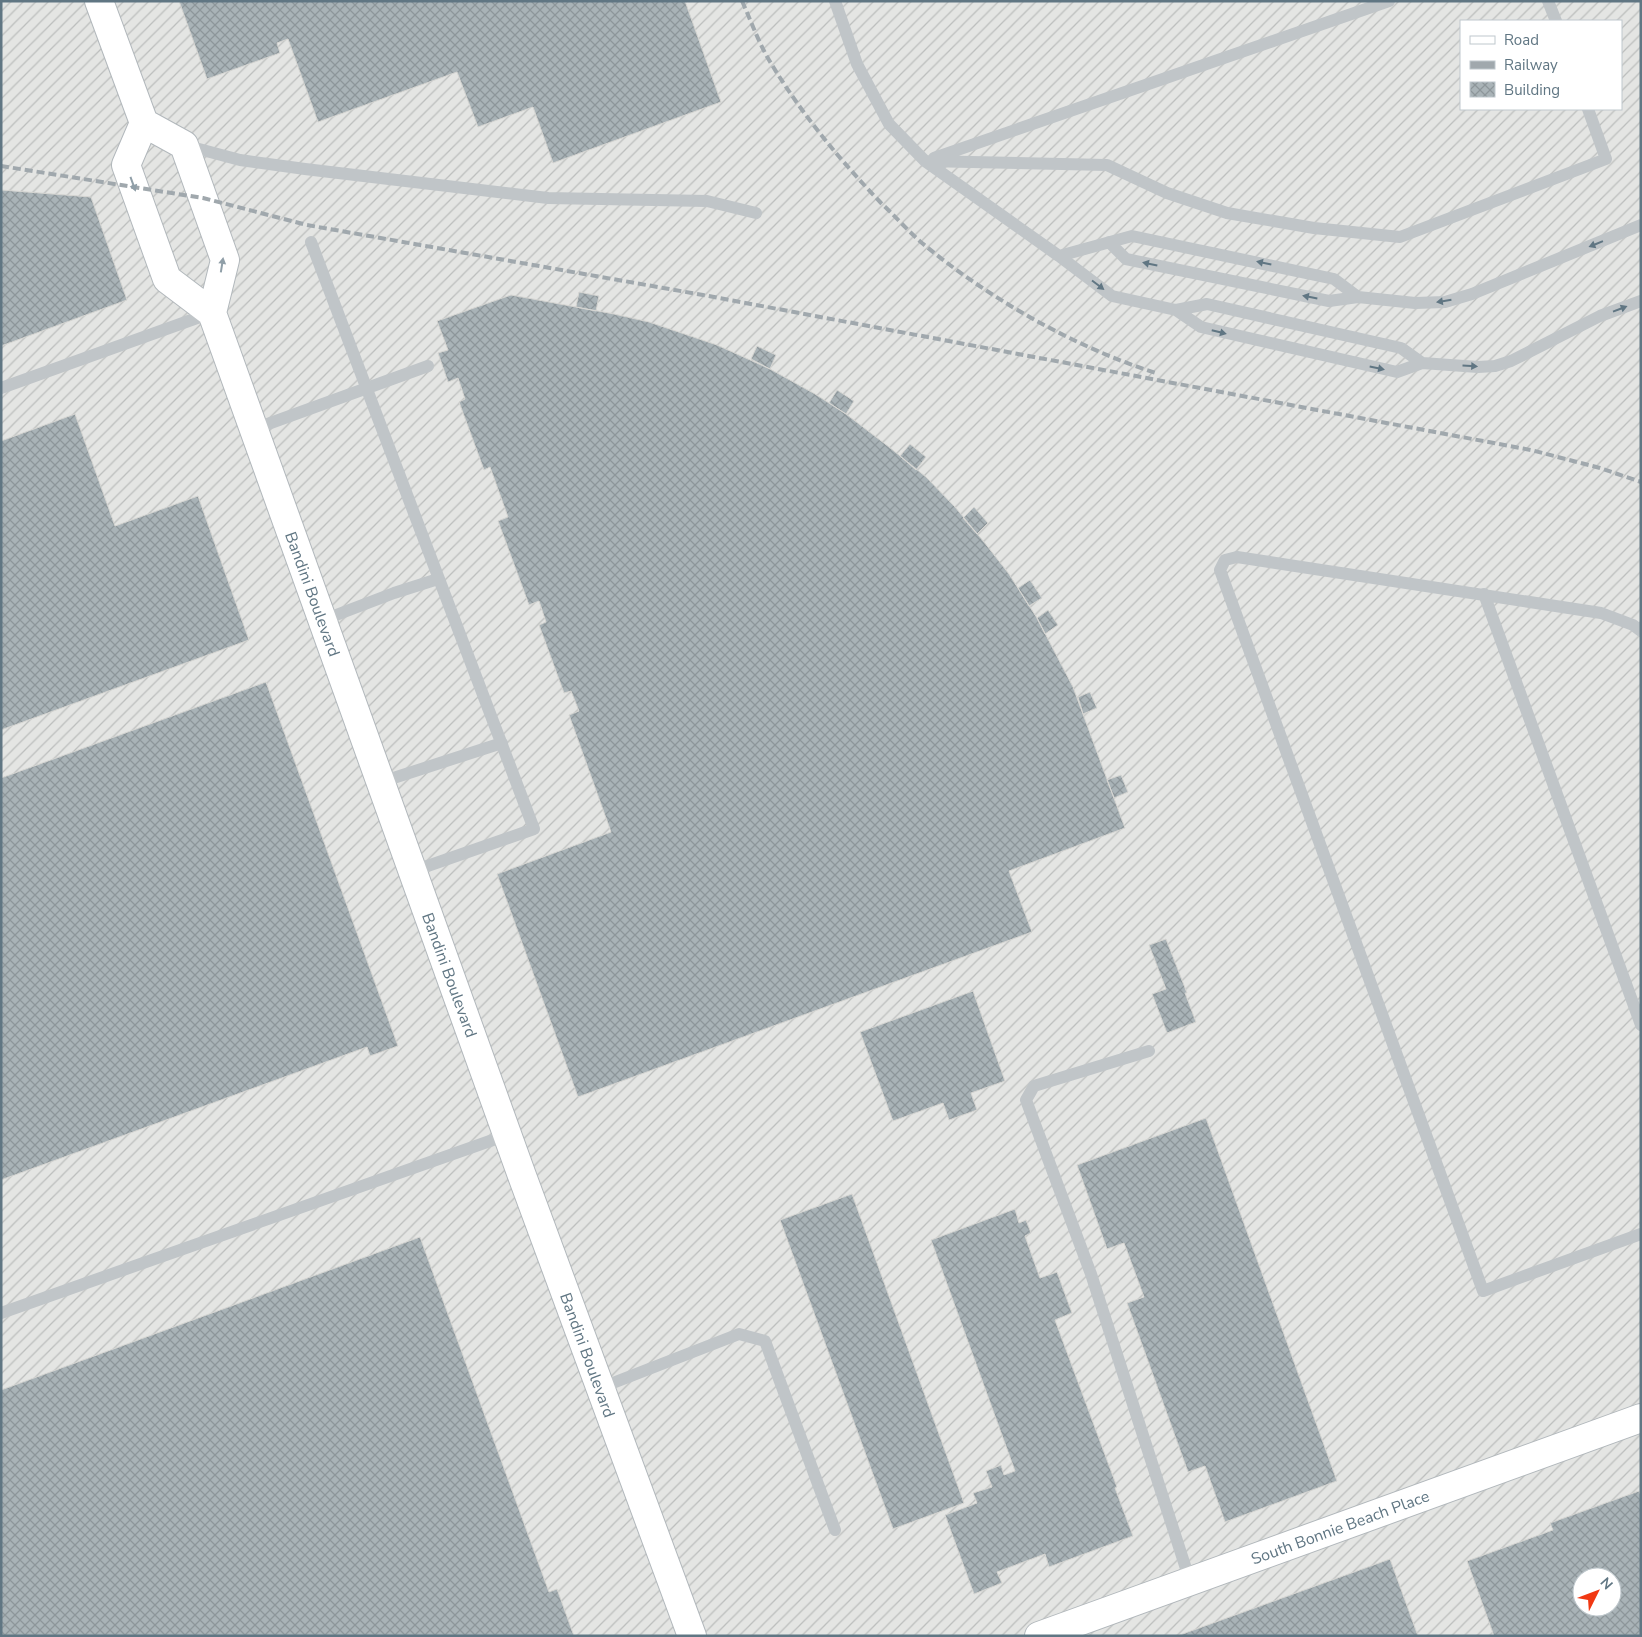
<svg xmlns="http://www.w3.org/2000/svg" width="1642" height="1637" font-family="'Nunito Sans',sans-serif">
  <defs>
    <pattern id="industrial-furrows" width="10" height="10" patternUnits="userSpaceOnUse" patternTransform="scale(1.25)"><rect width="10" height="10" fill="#e4e5e3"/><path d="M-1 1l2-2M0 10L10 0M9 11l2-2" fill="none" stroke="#bcbebd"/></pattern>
    <pattern id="building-cross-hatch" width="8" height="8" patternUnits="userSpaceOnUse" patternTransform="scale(1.25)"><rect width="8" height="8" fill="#a9b3b7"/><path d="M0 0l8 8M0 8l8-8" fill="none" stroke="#8d969a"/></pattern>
  </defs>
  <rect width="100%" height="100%" fill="#f4f4ef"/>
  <path fill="url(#industrial-furrows)" fill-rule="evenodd" d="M1,1H1641V1636H1ZM1461,21H1621V109H1461ZM1582,1577H1612V1607H1582Z"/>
  <path fill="url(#building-cross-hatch)" stroke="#d5d5d2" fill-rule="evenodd" d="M179,1H685L721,102L553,163L533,107L478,127L457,72L318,122L288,39L277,43L280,53L207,79Z
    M1,190L91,197L127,300L1,346Z
    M579,292L599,296L596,311L576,307Z
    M511,295L614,314L649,322L717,345L770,369L815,394L846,414L889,447L926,477L955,507L984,542L1009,574L1037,618L1073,687L1125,828L1009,871L1032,932L578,1097L497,874L611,832L569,715L579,711L571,691L564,693L539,625L546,622L539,601L529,605L498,521L508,517L490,467L484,470L459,402L465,399L458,378L448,382L438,353L448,350L437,321Z
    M757,346L776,355L770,369L751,359Z
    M837,390L854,401L846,414L829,403Z
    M75,414L115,526L198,496L249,640L1,730V441Z
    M910,444L926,457L916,470L900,456Z
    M974,507L988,523L977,534L963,518Z
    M1030,580L1042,598L1029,606L1018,588Z
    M1048,610L1058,625L1045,634L1037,618Z
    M266,682L398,1046L370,1056L367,1047L1,1180V778Z
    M1090,692L1097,708L1083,714L1078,697Z
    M1121,775L1128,792L1114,798L1107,780Z
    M1166,939L1187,993H1185L1196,1022L1167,1033L1152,994L1166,989L1149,945Z
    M973,991L1005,1081L971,1093L977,1110L949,1120L943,1103L893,1121L860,1032Z
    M1206,1118L1337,1481L1225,1522L1205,1466L1188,1472L1127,1303L1144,1297L1124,1243L1107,1249L1077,1165Z
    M852,1194L964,1503L893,1529L780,1220Z
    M1015,1209L1019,1223L1026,1220L1031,1233L1025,1236L1040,1278L1057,1272L1072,1313L1055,1320L1117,1487L1115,1488L1133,1536L1049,1567L1045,1554L997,1572L1002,1583L974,1594L945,1515L977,1503L973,1493L992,1487L986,1471L1001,1465L1004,1475L1015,1471L931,1240Z
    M420,1237L549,1592L557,1589L574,1636H1V1390Z
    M1639,1491L1641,1496V1636H1494L1467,1561L1553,1530L1550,1523ZM1582,1577H1612V1607H1582Z
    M1390,1559L1418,1636H1177Z"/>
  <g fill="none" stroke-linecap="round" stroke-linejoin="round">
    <g stroke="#b2b8bc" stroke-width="30">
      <path id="secondary" d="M99,1L144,123L184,145L225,260L212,313
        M144,123L126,165L167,279L212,313L521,1173L692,1636
        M1039,1636L1641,1418"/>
    </g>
    <path stroke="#c0c5c8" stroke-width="12" d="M835,1L857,64L889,124L925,161L1059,256L1112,296L1176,310L1201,327L1397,372L1422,363L1478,367L1495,366L1511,361L1600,316L1641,301
      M1548,1L1556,21
      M184,145L240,160L305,169L548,198L707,201L756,213
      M934,158L1389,1
      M925,161L1107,165L1167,193L1227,213L1314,228L1400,237L1606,159L1588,109
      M311,242L534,829L413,871
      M1109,242L1126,259L1329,301L1358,297L1415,303L1445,302L1472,294L1641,225
      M1059,256L1132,236L1334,279L1358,297
      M1176,310L1207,304L1401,348L1422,363
      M1,388L211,313
      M254,429L428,366
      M1484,594L1641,1025
      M323,620L394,593L438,579
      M1641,631L1633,625L1601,613L1237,557L1225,560L1220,570L1483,1291L1641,1234
      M381,782L502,743
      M1149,1051L1034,1086L1026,1100L1091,1274L1190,1581
      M1,1313L507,1135
      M600,1388L739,1334L765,1341L835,1530"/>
    <use href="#secondary" stroke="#fff" stroke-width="28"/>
    <path stroke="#a0a8ad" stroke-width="4" stroke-dasharray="8 4" stroke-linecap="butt" d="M742,1C751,21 758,41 769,60C800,112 839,159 881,203C895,216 907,230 922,243C988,298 1074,347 1156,373
      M1,166L203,198L307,225L703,295L1531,450L1600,468L1641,482"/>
  </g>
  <defs><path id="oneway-solid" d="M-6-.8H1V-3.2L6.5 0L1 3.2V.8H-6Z" transform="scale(1.25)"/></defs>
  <g fill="#909fa8">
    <use href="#oneway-solid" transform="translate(133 184) rotate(70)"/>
    <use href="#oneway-solid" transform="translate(222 265) rotate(-81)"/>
  </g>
  <g fill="#607683">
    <use href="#oneway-solid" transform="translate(1596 244) rotate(158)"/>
    <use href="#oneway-solid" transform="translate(1264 263) rotate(-168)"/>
    <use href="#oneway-solid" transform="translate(1150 264) rotate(-168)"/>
    <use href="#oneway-solid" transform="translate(1098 285) rotate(37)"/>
    <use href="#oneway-solid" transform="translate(1310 297) rotate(-169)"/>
    <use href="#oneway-solid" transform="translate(1444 301) rotate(171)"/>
    <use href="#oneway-solid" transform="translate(1620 309) rotate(-21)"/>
    <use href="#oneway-solid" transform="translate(1219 332) rotate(14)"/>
    <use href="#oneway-solid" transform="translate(1470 366) rotate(3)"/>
    <use href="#oneway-solid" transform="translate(1377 368) rotate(12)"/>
  </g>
  <g text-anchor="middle" stroke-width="5" stroke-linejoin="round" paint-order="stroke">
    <g font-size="16" fill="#607683" stroke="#fff">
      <text transform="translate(313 594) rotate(70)" y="6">Bandini Boulevard</text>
      <text transform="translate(450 975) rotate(70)" y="6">Bandini Boulevard</text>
      <text transform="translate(588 1355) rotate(70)" y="6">Bandini Boulevard</text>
      <text transform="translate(1340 1527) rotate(-20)" y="6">South Bonnie Beach Place</text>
    </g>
  </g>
  <rect width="1642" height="1637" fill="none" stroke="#607683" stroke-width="5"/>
  <rect x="1460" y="20" width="162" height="90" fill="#ffffff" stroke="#bfc8cd"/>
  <rect x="1470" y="36" width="25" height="8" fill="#ffffff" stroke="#bfc8cd"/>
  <text x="1504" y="45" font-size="15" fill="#607683">Road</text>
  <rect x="1470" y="61" width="25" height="8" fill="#a0a8ad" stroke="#bfc8cd"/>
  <text x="1504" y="70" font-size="15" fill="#607683">Railway</text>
  <rect x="1470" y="82" width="25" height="15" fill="url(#building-cross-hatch)" stroke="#bfc8cd"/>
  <text x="1504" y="95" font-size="15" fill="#607683">Building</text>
  <g transform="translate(1597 1592) rotate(48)"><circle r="24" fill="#ffffff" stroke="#bfc8cd"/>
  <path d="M0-4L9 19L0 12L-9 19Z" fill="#f13812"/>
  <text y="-8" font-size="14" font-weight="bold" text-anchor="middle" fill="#607683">N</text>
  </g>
</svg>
